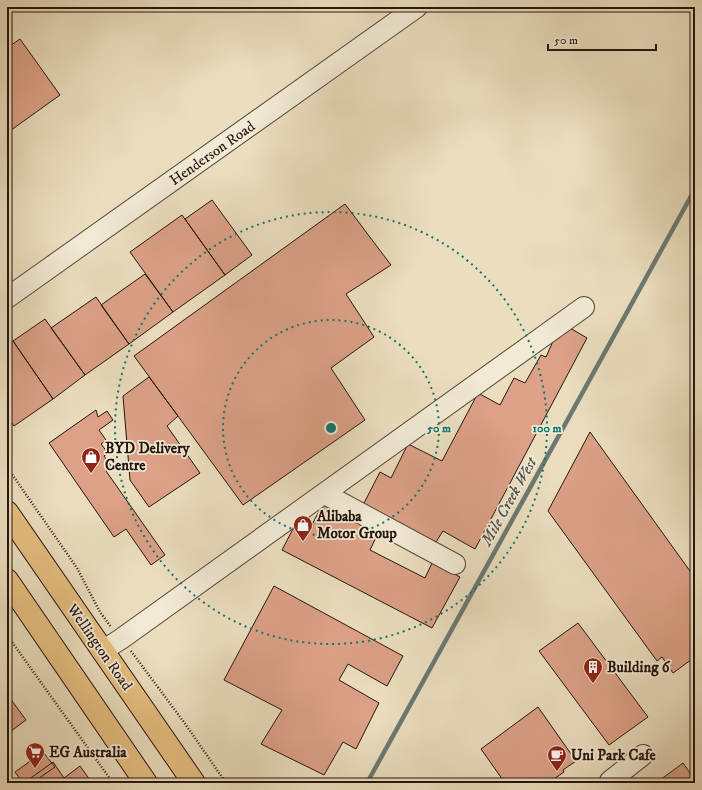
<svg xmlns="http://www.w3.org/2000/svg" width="702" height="790" font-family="'IM FELL DW Pica',serif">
  <rect width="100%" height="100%" fill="#ebdebf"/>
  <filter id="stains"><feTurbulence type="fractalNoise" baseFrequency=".005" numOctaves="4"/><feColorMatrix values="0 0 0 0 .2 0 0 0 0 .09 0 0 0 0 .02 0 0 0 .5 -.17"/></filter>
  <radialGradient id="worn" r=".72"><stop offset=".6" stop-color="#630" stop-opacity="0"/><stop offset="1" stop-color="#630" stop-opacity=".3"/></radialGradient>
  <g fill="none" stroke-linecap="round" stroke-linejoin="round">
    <path stroke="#6b7973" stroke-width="4.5" d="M367,783L695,189"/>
  </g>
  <path fill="#dca187" stroke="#25150e" d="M20,39L60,95L7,133V48Z
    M212,200L252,255L225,275L185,219Z
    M345,204L391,265L346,294L374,337L331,368L365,420L243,505L134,356Z
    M182,215L225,275L173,312L130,252Z
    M145,274L173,312L129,344L101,305Z
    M96,297L129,344L85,375L51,328Z
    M45,319L85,375L53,399L13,341Z
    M570,328L587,338L475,549L443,531L436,542L363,505L380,472L391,478L408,444L442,461L478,393L500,405L514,378L525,383L541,355L546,357L554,339Z
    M13,341L53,399L14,426L7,416V345Z
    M149,377L178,416L167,426L200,473L149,507L130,480L123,396Z
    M96,410L98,417L107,411L113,420L99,430L106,440L101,444L108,453L104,456L112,467L106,471L165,555L151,565L126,529L114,537L49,443Z
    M590,432L695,578V657L673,673L662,657L657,661L548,511Z
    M323,504L378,533L370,550L425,578L432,563L460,577L432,628L282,550L295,525L308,532Z
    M274,586L403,656L387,686L348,664L339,680L379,703L356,749L343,742L324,775L261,744L282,710L224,680Z
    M578,623L648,717L609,745L539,651Z
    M7,694L26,720L7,734Z
    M538,707L576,761L563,770L564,772L548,783H505L481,749Z
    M43,752L55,767L32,783H23L15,772Z
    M53,762L64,778L80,766L92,783H24Z
    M683,763L695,780V783H656Z"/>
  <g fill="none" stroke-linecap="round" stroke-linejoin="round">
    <g stroke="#56473a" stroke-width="22">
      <path id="minor" d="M7,298L417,7
        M325,494L455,564
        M102,651L121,639L584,307
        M610,781L643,755"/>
    </g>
    <g stroke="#25150e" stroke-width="24">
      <path id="highway" d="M7,512L194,783
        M7,580L146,783"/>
    </g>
    <path stroke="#25150e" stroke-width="2.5" stroke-dasharray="1 2" stroke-linecap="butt" d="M7,467L77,568L100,612L111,627
      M7,635L113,783
      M131,651L186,725L226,783"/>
    <use href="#minor" stroke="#f2ead5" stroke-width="20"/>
    <use href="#highway" stroke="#e6bf80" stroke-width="22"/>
  </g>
  <g fill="none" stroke="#0f766e" stroke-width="2" stroke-dasharray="2 4">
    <circle cx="331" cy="428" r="108"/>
    <circle cx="331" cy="428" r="216"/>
  </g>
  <defs>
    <g id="shop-pin" transform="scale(1)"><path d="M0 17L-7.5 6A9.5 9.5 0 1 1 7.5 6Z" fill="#8f2418" stroke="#f2ead5"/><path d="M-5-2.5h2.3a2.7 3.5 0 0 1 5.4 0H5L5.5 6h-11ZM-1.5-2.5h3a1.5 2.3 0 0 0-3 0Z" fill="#fff"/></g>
    <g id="building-pin" transform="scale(1)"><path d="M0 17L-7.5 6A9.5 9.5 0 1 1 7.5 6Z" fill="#8f2418" stroke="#f2ead5"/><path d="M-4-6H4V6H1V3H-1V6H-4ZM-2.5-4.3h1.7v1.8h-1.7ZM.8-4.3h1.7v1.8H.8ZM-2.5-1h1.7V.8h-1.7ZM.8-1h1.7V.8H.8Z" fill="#fff"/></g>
    <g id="supermarket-pin" transform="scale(1)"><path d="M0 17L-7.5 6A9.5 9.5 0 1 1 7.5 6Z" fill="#8f2418" stroke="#f2ead5"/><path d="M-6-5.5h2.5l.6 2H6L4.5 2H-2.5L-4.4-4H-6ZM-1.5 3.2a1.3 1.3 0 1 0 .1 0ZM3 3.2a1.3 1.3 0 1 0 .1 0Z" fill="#fff"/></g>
    <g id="cafe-pin" transform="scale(1)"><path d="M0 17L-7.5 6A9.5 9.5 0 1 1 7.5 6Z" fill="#8f2418" stroke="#f2ead5"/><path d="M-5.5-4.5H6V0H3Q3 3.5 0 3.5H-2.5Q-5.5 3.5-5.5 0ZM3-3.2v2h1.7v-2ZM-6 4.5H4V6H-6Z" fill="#fff"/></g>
  </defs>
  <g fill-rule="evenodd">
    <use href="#shop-pin" x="91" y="457"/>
    <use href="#shop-pin" x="303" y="525"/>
    <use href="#building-pin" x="593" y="667"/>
    <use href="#supermarket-pin" x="35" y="752"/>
    <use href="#cafe-pin" x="557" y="755"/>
  </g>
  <g text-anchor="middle" stroke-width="3.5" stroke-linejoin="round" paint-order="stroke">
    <g font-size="15" fill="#25150e" stroke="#f2ead5">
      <text transform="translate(212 153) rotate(-35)" y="5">Henderson Road</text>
      <text transform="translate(100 647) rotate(55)" y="5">Wellington Road</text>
    </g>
    <g font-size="15" font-weight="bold" fill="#25150e" stroke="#f2ead5" text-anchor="start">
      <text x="105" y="453">BYD Delivery<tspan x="105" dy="17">Centre</tspan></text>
      <text x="317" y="521">Alibaba<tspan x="317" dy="17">Motor Group</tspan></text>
      <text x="607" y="672">Building 6</text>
      <text x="49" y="757">EG Australia</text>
      <text x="571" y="760">Uni Park Cafe</text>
    </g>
    <g font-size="16" font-style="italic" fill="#4e4f49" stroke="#f2ead5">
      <text transform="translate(508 501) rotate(-61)" y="6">Mile Creek West</text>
    </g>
  </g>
  <circle cx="331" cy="428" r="6" fill="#0f766e" stroke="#f2ead5" stroke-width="2"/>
  <g font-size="12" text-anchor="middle" font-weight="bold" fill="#0f766e" stroke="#f2ead5" stroke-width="3.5" stroke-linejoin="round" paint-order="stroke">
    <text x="439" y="432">50 m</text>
    <text x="547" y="432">100 m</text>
  </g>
  <rect width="702" height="790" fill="none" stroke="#ebdebf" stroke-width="24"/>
  <rect x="8" y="8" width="686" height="774" fill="none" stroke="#25150e" stroke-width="2"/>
  <rect x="12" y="12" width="678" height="766" fill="none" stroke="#25150e"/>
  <path d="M548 44v6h108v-6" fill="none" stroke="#25150e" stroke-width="2"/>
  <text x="554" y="44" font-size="12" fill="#25150e" stroke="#f2ead5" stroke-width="3" paint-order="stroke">50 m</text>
  <rect width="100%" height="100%" filter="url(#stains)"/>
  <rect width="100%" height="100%" fill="url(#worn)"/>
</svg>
